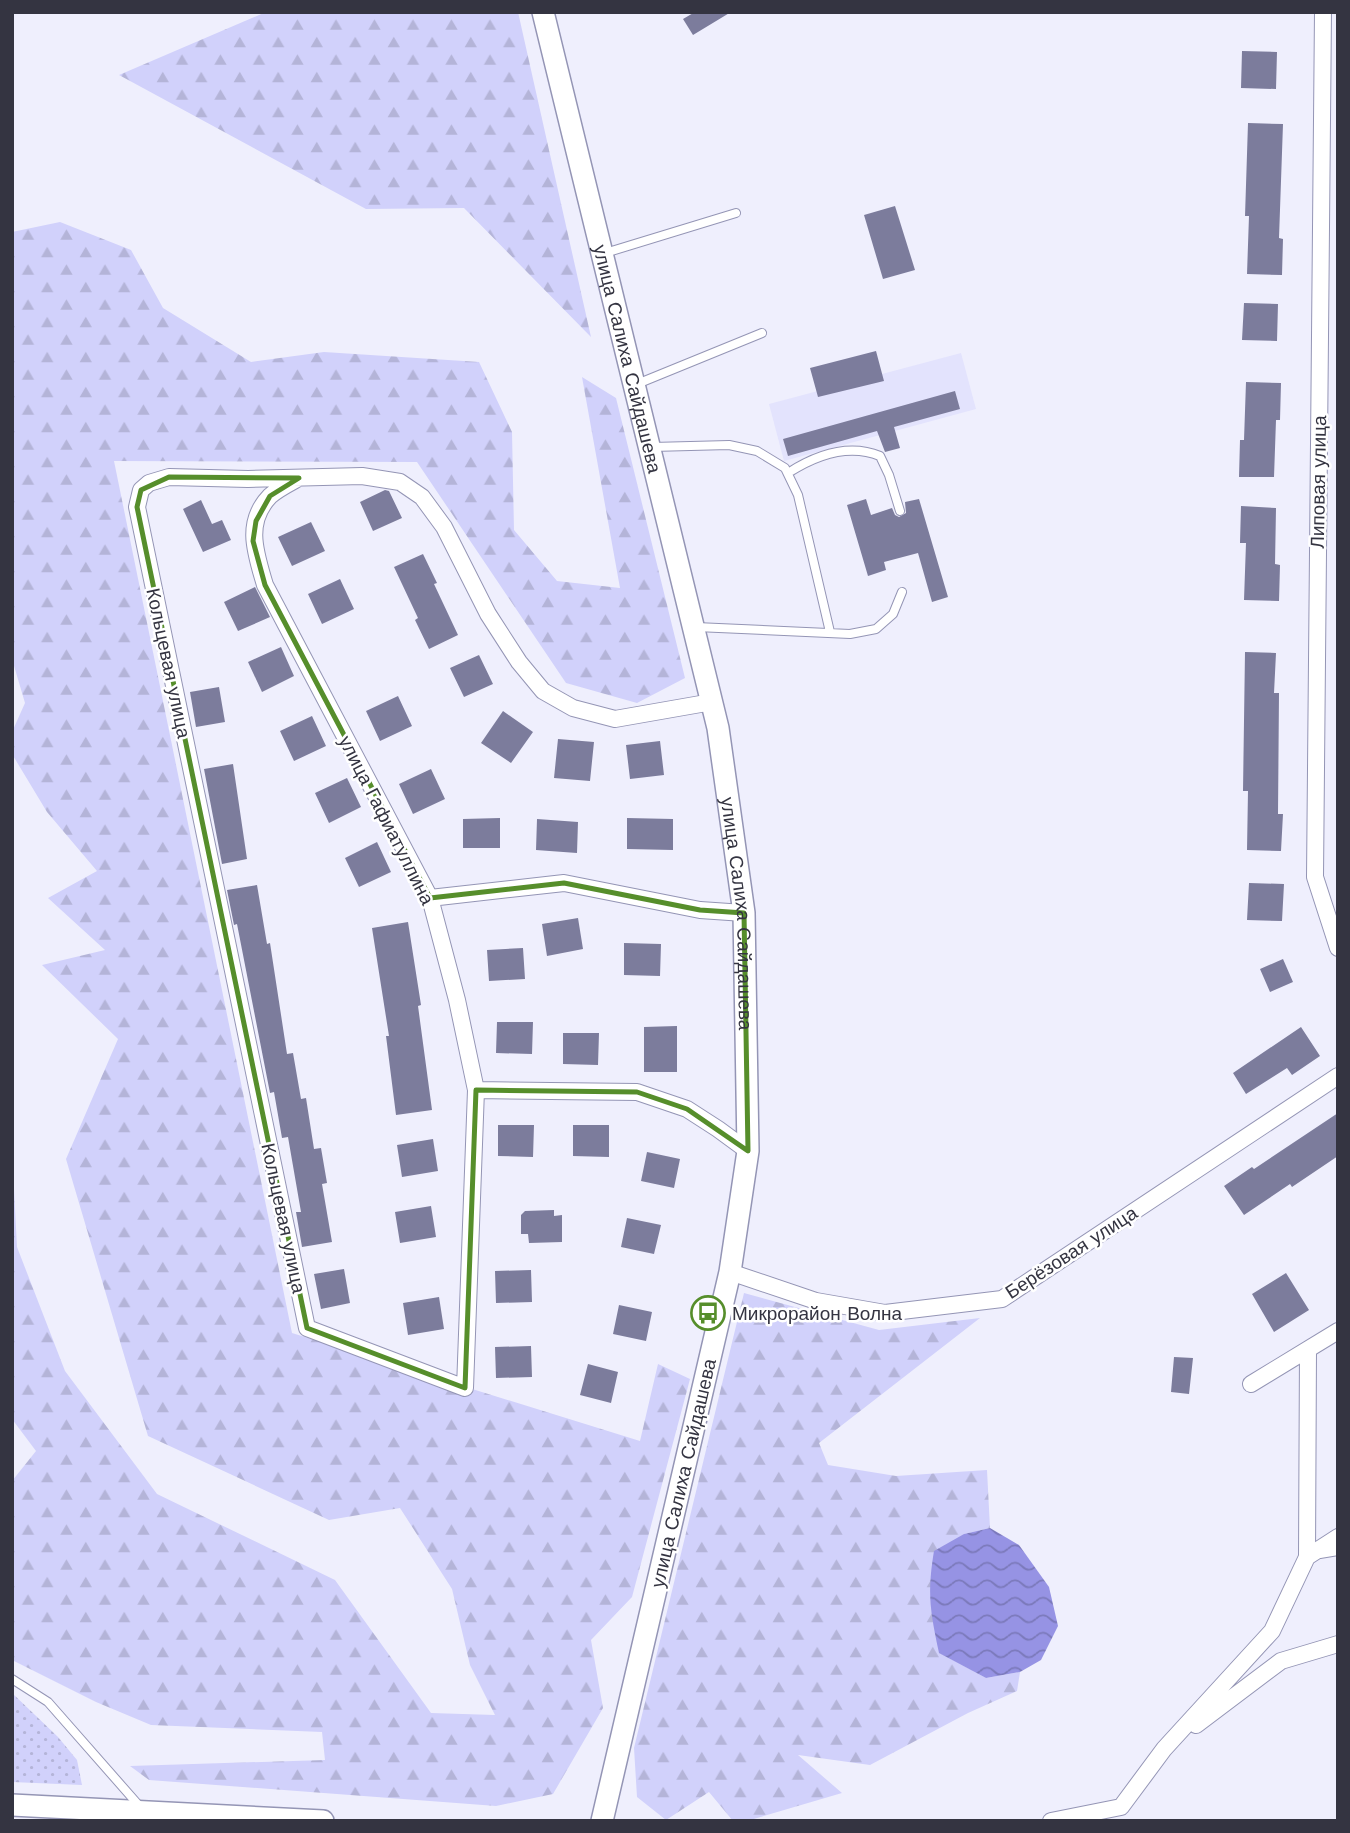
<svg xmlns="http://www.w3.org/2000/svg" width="1350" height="1833" font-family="'Work Sans',sans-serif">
  <defs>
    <pattern id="grass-dots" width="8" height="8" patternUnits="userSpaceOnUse" patternTransform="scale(1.75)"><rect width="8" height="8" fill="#d1d1fb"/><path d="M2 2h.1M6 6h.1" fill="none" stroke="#b4b4d8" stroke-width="1.8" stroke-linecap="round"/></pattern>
    <pattern id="forest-firs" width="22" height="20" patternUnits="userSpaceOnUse" patternTransform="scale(1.75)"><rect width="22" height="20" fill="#d1d1fb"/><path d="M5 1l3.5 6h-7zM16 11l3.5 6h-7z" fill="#b4b4d8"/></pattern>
    <pattern id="water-waves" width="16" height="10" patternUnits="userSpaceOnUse" patternTransform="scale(1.75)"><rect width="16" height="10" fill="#9693e4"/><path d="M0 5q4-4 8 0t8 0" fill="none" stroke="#7b79ba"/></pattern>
  </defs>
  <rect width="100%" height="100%" fill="#efeffd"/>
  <path fill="#e3e3fd" d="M961,353L976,409L784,461L769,404Z"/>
  <path fill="url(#grass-dots)" d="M12,1693L58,1737L77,1760L82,1785L12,1782Z"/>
  <path fill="url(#forest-firs)" d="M266,12H518L591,337L464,208L366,209L119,75Z
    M60,222L131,250L163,308L251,362L324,352L479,362L512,432L514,530L557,581L620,588L582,377L616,398L685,678L637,703L566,683L417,462L114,461L292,1333L640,1441L658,1364L690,1379L632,1597L591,1640L603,1708L553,1794L496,1806L149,1780L130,1766L325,1760L322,1732L151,1725L96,1702L12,1660V1481L36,1451L12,1419V1150L17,1247L65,1371L157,1494L335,1580L431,1713L495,1715L470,1665L452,1589L400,1508L329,1520L148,1436L66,1159L118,1039L42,965L105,950L48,898L97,871L47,812L12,754V732L25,703L12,659V232Z
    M744,1293L879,1330L980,1318L819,1443L828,1465L896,1476L987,1470L990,1528L964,1534L940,1653L986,1678L1020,1672L1017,1691L968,1713L870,1765L798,1755L842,1793L747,1821H733L709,1792L666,1820L637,1797L634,1748Z"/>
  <path fill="url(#water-waves)" d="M990,1528L1019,1545L1049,1587L1058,1626L1041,1660L1020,1672L986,1678L939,1653C930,1611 927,1593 934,1551L964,1534Z"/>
  <path fill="#7c7c9c" d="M695,12H731L693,35L683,19Z
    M1242,51L1277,52L1276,89L1241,88Z
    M1248,123L1283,124L1279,238L1283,239L1282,275L1247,274L1249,216H1245Z
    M895,206L915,270L883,279L864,215Z
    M1244,303L1278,304L1277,341L1242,340Z
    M876,351L884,381L818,397L810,368Z
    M1246,382L1281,383L1280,420H1276L1274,477H1239L1240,440H1244Z
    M955,391L960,409L894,427L900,448L885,452L877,431L788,456L783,439Z
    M385,490L389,491L402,518L373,531L360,502Z
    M866,499L871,515L892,508L895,515L899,517L906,513L905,502L919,499L948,597L932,602L918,553L884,562L886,570L868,576L847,505Z
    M201,500L212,524L222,520L231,540L203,552L183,509Z
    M1241,506L1276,508L1275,564L1280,565L1279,601L1244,600L1246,543H1240Z
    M311,522L325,551L292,566L278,537Z
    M423,554L437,583L434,584L458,635L429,649L415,620L418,618L394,567Z
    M340,579L354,609L322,624L308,594Z
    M255,587L270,617L238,631L224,602Z
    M281,647L294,676L262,692L248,662Z
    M1245,652L1276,653L1274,693H1279L1278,814H1283L1281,851L1247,850L1248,791H1243Z
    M479,655L493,684L464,697L450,668Z
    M219,687L225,722L196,727L190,692Z
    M398,696L412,726L380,741L366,711Z
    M503,711L533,732L511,763L481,743Z
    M312,716L326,746L294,761L280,731Z
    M558,739L594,742L590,781L554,778Z
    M660,741L664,775L630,779L626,745Z
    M233,764L247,859L222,864L204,769Z
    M431,769L445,799L413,814L399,784Z
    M347,778L361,807L329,823L315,793Z
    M500,818V848H463V819Z
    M627,818L673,819V850L627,849Z
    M537,819L578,822L577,853L536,850Z
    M377,842L391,872L359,887L345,858Z
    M1249,883L1284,884L1282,921L1247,920Z
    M257,885L267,944L270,943L287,1054L293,1053L301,1099L306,1098L314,1149L321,1148L327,1183L322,1184L332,1242L302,1247L296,1212H301L288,1137L282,1138L274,1092L270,1093L237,924L234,925L227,890Z
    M578,918L583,949L547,956L542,924Z
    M408,922L421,1005L418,1006L432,1110L396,1115L386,1036H389L372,928Z
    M624,943L661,944L660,976L624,975Z
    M523,948L525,979L489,981L487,950Z
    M1283,959L1293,982L1270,992L1260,969Z
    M497,1022H533L532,1054L496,1053Z
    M677,1026V1072H644V1027Z
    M1301,1027L1320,1056L1292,1075L1287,1068L1246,1094L1233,1073Z
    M563,1033H599L598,1065L563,1064Z
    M1338,1113V1156L1292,1187L1290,1184L1244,1215L1224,1186L1252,1167L1254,1169Z
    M498,1125H534L533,1157L498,1156Z
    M573,1125H609V1157L573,1156Z
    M433,1139L438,1171L402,1177L397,1145Z
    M647,1152L680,1159L674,1188L641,1181Z
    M431,1206L436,1237L400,1243L395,1212Z
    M554,1210V1216L562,1215V1242L529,1243L528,1234H521V1215L525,1211Z
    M627,1218L661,1225L654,1254L621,1247Z
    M344,1269L350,1303L321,1309L314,1274Z
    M531,1270L532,1302L496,1303L495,1271Z
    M1286,1273L1309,1310L1274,1332L1252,1294Z
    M439,1297L444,1329L408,1335L403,1303Z
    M619,1305L652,1312L646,1341L613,1334Z
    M531,1346L532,1377L496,1378L495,1347Z
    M1174,1357L1193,1358L1189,1394L1171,1392Z
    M588,1364L618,1372L611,1403L580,1395Z"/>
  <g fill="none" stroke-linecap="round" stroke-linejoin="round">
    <g stroke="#9495b5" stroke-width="10">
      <path id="service" d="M605,253L736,213
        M637,384L762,333
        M652,447L729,445L757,451L785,468L798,495L830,632
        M788,473C816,455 848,443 880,456L889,475L900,511
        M696,627L850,634L876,629L893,614L902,592
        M1320,1554L1338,1551
        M12,1679L48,1702L142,1809"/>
    </g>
    <g stroke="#9495b5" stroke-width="18">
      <path id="minor" d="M1323,12L1315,877L1338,948
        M299,478C290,483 278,489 270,496C244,523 256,554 265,585L430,898L457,1000L476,1090L465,1388L307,1328L137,507L141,490L149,483L169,477L248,479L362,476L400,482L422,497L444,527L488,614L519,662L543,691L573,708L615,719L712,702
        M430,898L564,883L700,910L744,913
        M476,1090L637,1092L687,1109L718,1129L748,1151
        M730,1272L816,1301L885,1313L1002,1299L1338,1076
        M1251,1384L1338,1331
        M1307,1557L1338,1537
        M1196,1725L1281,1661L1338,1644
        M1051,1821L1121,1807L1164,1749L1272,1631L1307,1557L1308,1350"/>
    </g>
    <g stroke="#9495b5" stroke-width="24">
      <g id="tertiary">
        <path id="s1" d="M543,12L718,728L744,913L748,1151L730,1272L602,1821"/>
        <path d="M12,1805L323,1821"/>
      </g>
    </g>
    <use href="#service" stroke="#fff" stroke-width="8"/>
    <use href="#minor" stroke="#fff" stroke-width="16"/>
    <use href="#tertiary" stroke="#fff" stroke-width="21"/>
  </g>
  <path fill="none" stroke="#568e2b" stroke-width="5" stroke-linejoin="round" d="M169,477L299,478L270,496L256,521L253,541L265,585L430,898L564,883L700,910L744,913L748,1151L687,1109L637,1092L476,1090L465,1388L307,1328L137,507L141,490Z"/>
  <defs>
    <g id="bus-ring" transform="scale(1.75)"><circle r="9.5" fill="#fff" stroke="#568e2b" stroke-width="1.5"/><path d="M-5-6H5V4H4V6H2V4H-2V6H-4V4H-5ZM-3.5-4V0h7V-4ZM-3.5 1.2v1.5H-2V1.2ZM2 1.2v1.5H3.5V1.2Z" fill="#568e2b"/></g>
  </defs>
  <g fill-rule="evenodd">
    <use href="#bus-ring" x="708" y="1313"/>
  </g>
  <g text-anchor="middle" stroke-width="5" stroke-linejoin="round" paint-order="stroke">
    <g font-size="19" fill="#343441" stroke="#fff">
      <text dy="7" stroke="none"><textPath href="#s1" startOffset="357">улица Салиха Сайдашева</textPath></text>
      <text transform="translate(1318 482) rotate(-89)" y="7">Липовая улица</text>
      <text transform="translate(169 663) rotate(78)" y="7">Кольцевая улица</text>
      <text transform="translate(387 820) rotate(63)" y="7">улица Гафиатуллина</text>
      <text dy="7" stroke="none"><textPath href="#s1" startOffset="924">улица Салиха Сайдашева</textPath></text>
      <text transform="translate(284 1218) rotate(78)" y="7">Кольцевая улица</text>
      <text transform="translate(1071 1252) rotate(-33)" y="7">Берёзовая улица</text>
      <text transform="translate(683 1473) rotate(-77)" y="7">улица Салиха Сайдашева</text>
    </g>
    <g font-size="19" fill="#343441" stroke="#fff" text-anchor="start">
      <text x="732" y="1320">Микрорайон Волна</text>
    </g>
  </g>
  <rect width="1350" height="1833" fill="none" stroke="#343441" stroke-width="28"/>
</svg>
